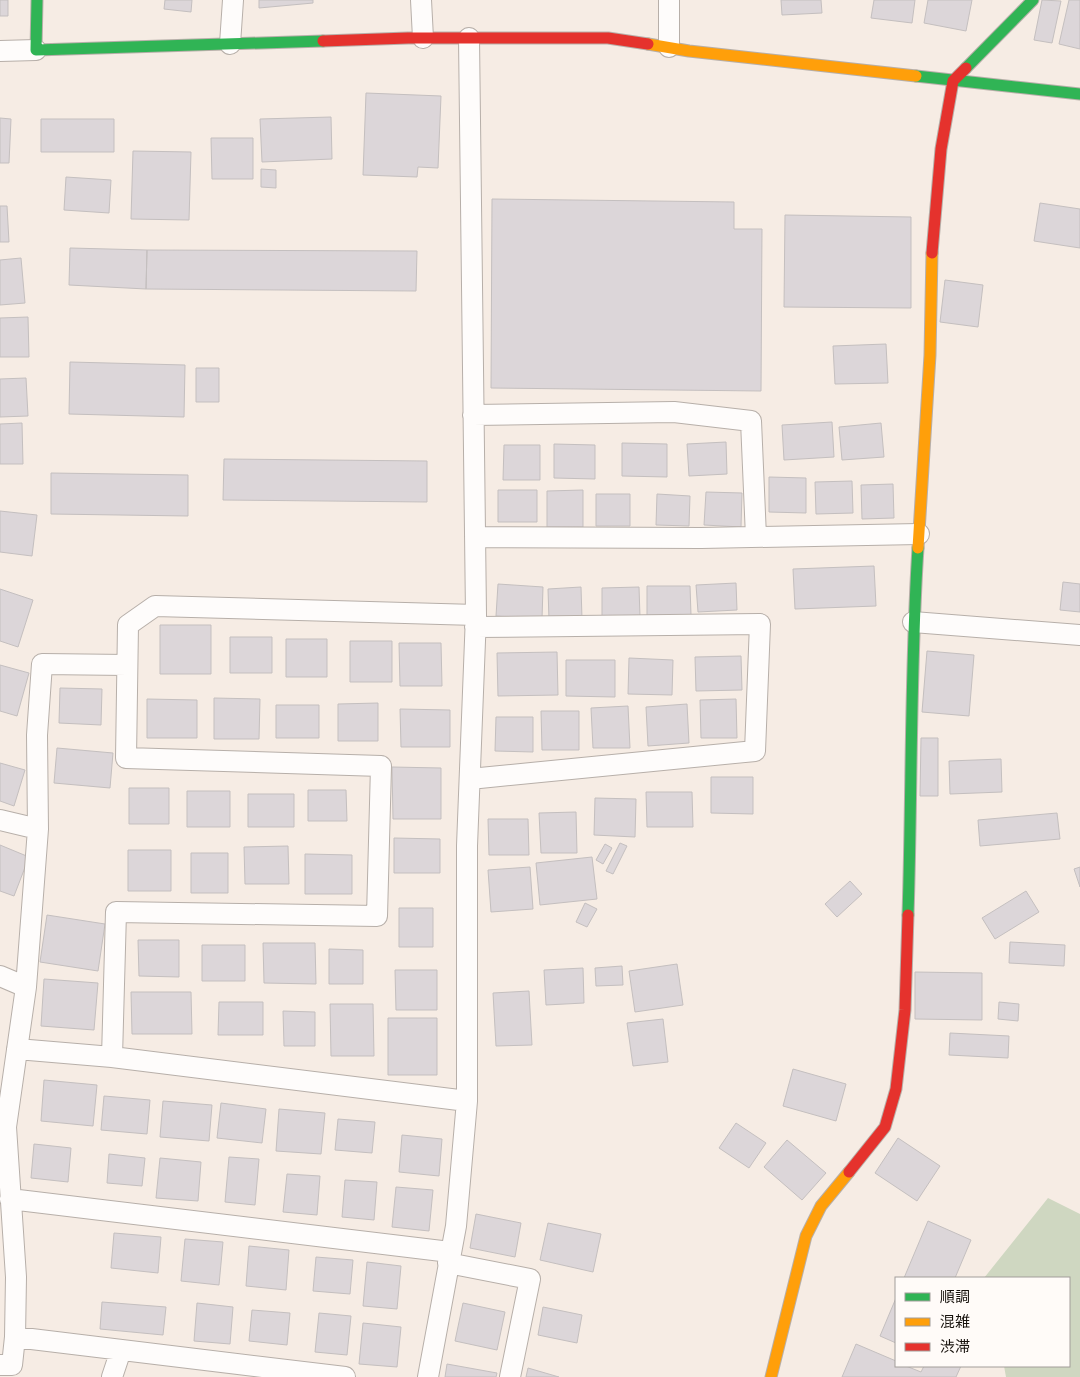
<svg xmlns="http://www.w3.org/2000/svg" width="1080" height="1377" font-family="'Work Sans','Noto Sans JP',sans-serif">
  <rect width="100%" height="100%" fill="#f6ece4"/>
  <path fill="#cfd7c1" d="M1048,1198L1080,1214V1377H1006L1004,1366H1069V1278H984Z"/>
  <path fill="#dcd6d9" stroke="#c4bfbf" d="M0,0H8V16H0Z
    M165,0H192L191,12L164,9Z
    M259,0H313V3L259,8Z
    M781,0H821L822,13L782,15Z
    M874,0H915L912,23L871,18Z
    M928,0H972L966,31L924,23Z
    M1042,0L1061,1L1052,43L1034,40Z
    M1069,0H1080V49L1059,44Z
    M366,93L441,96L438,168L418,167L417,177L363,175Z
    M331,117L332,159L262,162L260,119Z
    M0,118L11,119L9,163H0Z
    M41,119H114V152H41Z
    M211,138H253V179H212Z
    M133,151L191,152L189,220L131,219Z
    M261,169L276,170V188L261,187Z
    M66,177L111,180L109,213L64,210Z
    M492,199L734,202V229H762L761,391L491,388Z
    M1040,203L1080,209V248L1034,241Z
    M0,206H7L9,242H0Z
    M785,215L911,217V308L784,307Z
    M70,248L147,250L146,289L69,285Z
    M147,250L417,251L416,291L146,289Z
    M21,258L25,303L0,305V260Z
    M945,280L983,285L978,327L940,322Z
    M28,317L29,357H0V318Z
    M886,344L888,383L835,384L833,346Z
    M70,362L185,365L184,417L69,414Z
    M196,368H219V402H196Z
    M26,378L28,416L0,417V379Z
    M832,422L834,457L784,460L782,425Z
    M22,423L23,464H0V424Z
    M881,423L884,457L842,460L839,427Z
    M726,442L727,474L689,476L687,444Z
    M622,443L667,444V477L622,476Z
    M554,444L595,445V479L554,478Z
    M504,445H540V480H503Z
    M224,459L427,461V502L223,500Z
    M51,473L188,475V516L51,514Z
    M769,477L806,478V513L769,512Z
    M852,481L853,513L816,514L815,482Z
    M893,484L894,518L862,519L861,485Z
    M498,490H537V522H498Z
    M583,490V527H547V491Z
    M706,492L742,493L741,527L704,525Z
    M596,494H630V526H596Z
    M657,494L690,496L689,526L656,525Z
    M0,511L37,515L32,556L0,552Z
    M874,566L876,606L795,609L793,569Z
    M1063,582L1080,584V612L1060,610Z
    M736,583L737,610L698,612L696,585Z
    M498,584L543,587L542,619L496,616Z
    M647,586H690L691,615L647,616Z
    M581,587L582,619L549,620L548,589Z
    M639,587L640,617H602V588Z
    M0,589L33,600L18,647L0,641Z
    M160,625H211V674H160Z
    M230,637H272V673H230Z
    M286,639H327V677H286Z
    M350,641H392V682H350Z
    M399,643H441L442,686H400Z
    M927,651L974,655L969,716L922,712Z
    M557,652L558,695L498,696L497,653Z
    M741,656L742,690L696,691L695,657Z
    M629,658L673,660L672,695L628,694Z
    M566,660H615V697L566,696Z
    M0,665L29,673L17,716L0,711Z
    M60,688L102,689L101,725L59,723Z
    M214,698L260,699L259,739H214Z
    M147,699L197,700V738H147Z
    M736,699L737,738H701L700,700Z
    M378,703V741H338V704Z
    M687,704L689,743L648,746L646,707Z
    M276,705H319V738H276Z
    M628,706L630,748H593L591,708Z
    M400,709L450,710V747H401Z
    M541,711H579V750H542Z
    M496,717H533V752L495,751Z
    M921,738H938V796H920Z
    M57,748L113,753L110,788L54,783Z
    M1001,759L1002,792L950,794L949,761Z
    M0,763L25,770L14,806L0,801Z
    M392,767L441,768V819H393Z
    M711,777H753V814L711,813Z
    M129,788H169V824H129Z
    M308,790H346L347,821H308Z
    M187,791H230V827H187Z
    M646,792H692L693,827H647Z
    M248,794H294V827H248Z
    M595,798L636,799L635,837L594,835Z
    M576,812L577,853H541L539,813Z
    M1057,813L1060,839L980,846L978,820Z
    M488,819H528L529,855H489Z
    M394,838L440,839V873H394Z
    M620,843L627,846L613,874L606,871Z
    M605,844L612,848L603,864L596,860Z
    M0,845L29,857L14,896L0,891Z
    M288,846L289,884H245L244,847Z
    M128,850H171V891H128Z
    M191,853H228V893H191Z
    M305,854L352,855V894H305Z
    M592,857L597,899L540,905L536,863Z
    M530,867L533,909L491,912L488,870Z
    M1080,867V887L1074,869Z
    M850,881L862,894L837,917L825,904Z
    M1026,891L1039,912L995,939L982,918Z
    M585,903L597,909L587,927L576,922Z
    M399,908H433V947H399Z
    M47,915L105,924L98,971L40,962Z
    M138,940H179V977L139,976Z
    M1010,942L1065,945L1064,966L1009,963Z
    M263,943H315L316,984L264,983Z
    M202,945H245V981H202Z
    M329,949L363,950V984H329Z
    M677,964L683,1005L635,1012L629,971Z
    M622,966L623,985L596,986L595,968Z
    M583,968L584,1003L546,1005L544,970Z
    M395,970H437V1010H396Z
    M915,972L982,973V1020L915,1019Z
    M44,979L98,983L94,1030L41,1026Z
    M529,991L532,1045L496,1046L493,993Z
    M131,992H191L192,1034H132Z
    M219,1002H263V1035H218Z
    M999,1002L1019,1004L1018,1021L998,1019Z
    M330,1004H373L374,1056H331Z
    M283,1011L315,1012V1046H284Z
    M388,1018H437V1075H388Z
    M663,1019L668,1062L633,1066L627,1023Z
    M950,1033L1009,1036L1008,1058L949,1055Z
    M793,1069L846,1084L836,1121L783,1106Z
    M44,1080L97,1085L93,1126L41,1121Z
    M104,1096L150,1100L147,1134L101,1130Z
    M163,1101L212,1105L209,1141L160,1137Z
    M221,1103L266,1109L262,1143L217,1138Z
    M279,1109L325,1113L321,1154L276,1151Z
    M338,1119L375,1122L372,1153L335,1150Z
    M736,1123L766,1143L749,1168L719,1148Z
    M402,1135L442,1139L439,1176L399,1172Z
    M898,1138L940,1166L917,1201L875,1173Z
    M787,1140L826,1173L802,1200L764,1167Z
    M34,1144L71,1148L68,1182L31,1178Z
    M109,1154L145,1158L142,1186L107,1183Z
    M229,1157L259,1159L255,1205L225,1202Z
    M160,1158L201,1162L198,1201L156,1198Z
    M287,1174L320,1176L317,1215L283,1212Z
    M345,1180L377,1182L374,1220L342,1217Z
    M396,1187L433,1190L429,1231L392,1227Z
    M476,1214L521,1223L515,1257L470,1248Z
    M928,1221L971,1240L955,1278H904Z
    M548,1223L601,1234L593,1272L540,1260Z
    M114,1233L161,1237L158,1273L111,1268Z
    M185,1239L223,1242L219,1285L181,1281Z
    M249,1246L289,1250L286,1290L246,1286Z
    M316,1257L353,1260L350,1294L313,1291Z
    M367,1262L401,1266L397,1309L363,1306Z
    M896,1298V1343L880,1336Z
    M102,1302L166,1307L163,1335L100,1329Z
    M197,1303L233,1307L230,1344L194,1341Z
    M463,1303L505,1312L497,1350L455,1341Z
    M543,1307L582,1315L577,1343L538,1335Z
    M252,1310L290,1313L287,1345L249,1341Z
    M319,1313L351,1316L347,1355L315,1352Z
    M363,1323L401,1327L397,1367L359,1364Z
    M856,1344L896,1361V1366H906L921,1372L924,1366H961L956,1377H842Z
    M447,1364L497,1373L496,1377H445Z
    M528,1368L559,1377H526Z"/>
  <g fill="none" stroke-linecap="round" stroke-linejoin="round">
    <g stroke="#b7afa9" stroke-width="22">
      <path id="street" d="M421,0L423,38
        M230,44L233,0
        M669,47V0
        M0,51L36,50
        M473,415L674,412L751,421L756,537
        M475,537L701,538L919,534
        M913,622L1080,635
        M470,779L755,751L760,624L475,627
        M0,820L38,829
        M0,976L26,987
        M17,1049L112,1057L467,1101
        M112,1057L116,912L377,916L381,766L126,758L128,625L155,606L476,615
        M10,1199L450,1252
        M448,1263L530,1279L510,1377
        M15,1337L345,1377
        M0,1365H12L15,1337L16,1277L6,1127L26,987L38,829L37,735L42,664L127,665
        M112,1377L121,1350
        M428,1377L456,1226L467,1101V846L476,615L469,38"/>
    </g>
    <g stroke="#b7afa9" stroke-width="13">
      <path id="fast" d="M37,0L36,50L323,41
        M966,68L1033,0
        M916,76L1080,94
        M908,915C912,793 910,670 918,548"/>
    </g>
    <g stroke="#b7afa9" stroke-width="13">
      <path id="slow" d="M648,44L689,51L916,76
        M918,548L930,355L932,253
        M771,1377L806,1236L821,1206L849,1172"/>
    </g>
    <g stroke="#b7afa9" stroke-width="13">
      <path id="jam" d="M323,41L408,38H608L648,44
        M932,253L941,149L953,81L966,68
        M849,1172L885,1127L896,1089L905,1010L908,915"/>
    </g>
    <use href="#street" stroke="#fefcfb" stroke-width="20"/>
    <use href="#fast" stroke="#30b455" stroke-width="11"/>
    <use href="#slow" stroke="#ff9f0a" stroke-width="11"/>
    <use href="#jam" stroke="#e5322d" stroke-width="11"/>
  </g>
  <rect x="895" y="1277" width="175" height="90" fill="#fffbf8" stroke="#a29d9a"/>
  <rect x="905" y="1293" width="25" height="8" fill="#30b455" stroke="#a29d9a"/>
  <text x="940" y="1302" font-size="15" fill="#16110c">順調</text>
  <rect x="905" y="1318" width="25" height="8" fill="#ff9f0a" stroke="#a29d9a"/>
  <text x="940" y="1327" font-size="15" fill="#16110c">混雑</text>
  <rect x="905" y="1343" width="25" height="8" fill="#e5322d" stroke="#a29d9a"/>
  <text x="940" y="1352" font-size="15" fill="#16110c">渋滞</text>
</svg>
